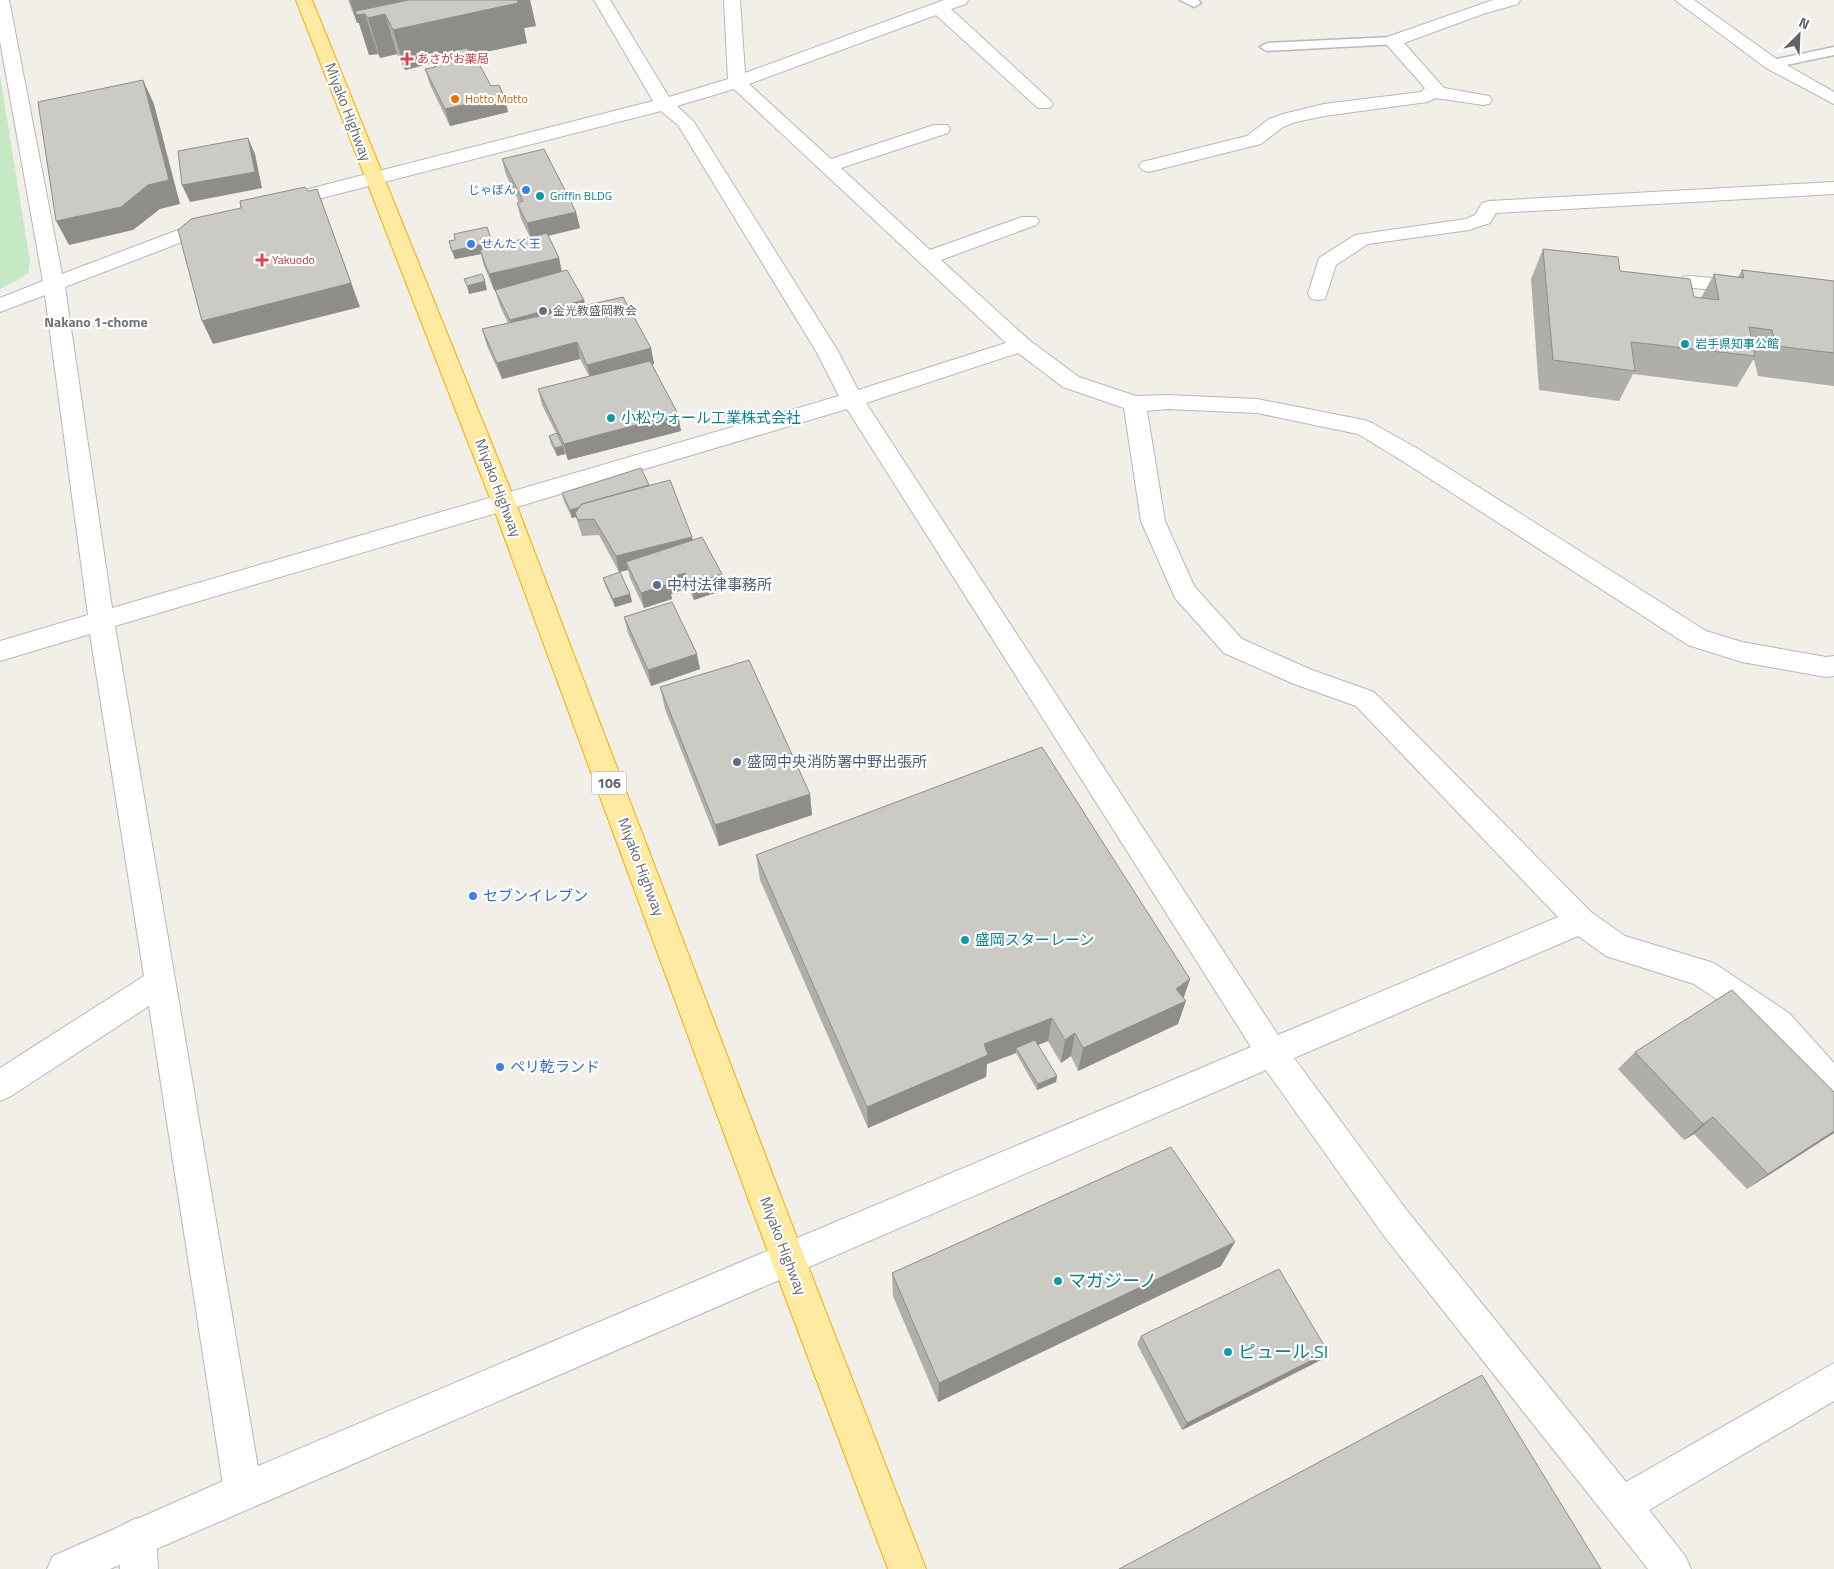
<svg xmlns="http://www.w3.org/2000/svg" width="1834" height="1569" font-family="'Titillium Web','Noto Sans JP',sans-serif">
  <rect width="100%" height="100%" fill="#f1efe8"/>
  <path fill="#c5e8c5" d="M0,75L30,262L28,274L0,289Z"/>
  <g fill="none" stroke-linecap="round" stroke-linejoin="round">
    <g stroke="#b5b8bc" stroke-width="3">
      <path id="service" d="M1180,0H1198L1201,3L1194,7Z
        M1393,37L1398,38L1400,41L1398,44L1267,51L1260,47L1267,43Z
        M1834,47V55L1772,68L1765,64L1772,60Z"/>
    </g>
    <g stroke="#b5b8bc" stroke-width="2">
      <path id="minor" d="M0,0H9L62,274L207,219L214,217L221,219L224,223L221,227L65,287L112,608L839,396L816,351L678,125L661,111L283,208L276,206L273,202L276,198L324,185L653,101L594,0H610L669,97L728,79L724,0H740L745,73L944,0H968L966,4L951,9L1050,100L1053,104L1050,108H1038L936,15L749,84L831,159L934,125H948L950,129L948,133L841,168L930,250L1022,217H1036L1039,221L1036,225L941,260L1029,340L1079,377L1136,396L1168,395L1257,399L1364,420L1372,423L1420,450L1706,631L1742,642L1826,657L1834,656V676L1826,677L1742,662L1688,645L1404,462L1358,434L1257,413L1168,409L1147,411L1165,521L1194,586L1242,639L1312,670L1374,692L1591,912L1625,936L1714,963L1789,1013L1834,1063V1101L1823,1096L1767,1033L1694,984L1606,956L1578,936L1294,1058L1408,1212L1626,1482L1834,1363V1401L1649,1510L1685,1556L1691,1569H1648L1384,1236L1266,1070L788,1276L776,1271L771,1259L776,1247L1251,1047L847,409L115,626L262,1491L256,1504L243,1510L230,1504L224,1491L149,1006L11,1096L0,1101V1068L144,976L90,634L0,661V641L88,615L45,295L0,312V298L43,281L0,41ZM734,89L1006,343L858,390L838,351L694,122L677,106ZM1018,353L1063,387L1124,408L1141,521L1175,598L1224,653L1294,684L1356,706L1558,917L1278,1035L866,403Z
        M1493,0H1520L1518,4L1483,14L1404,43L1444,88L1489,96L1492,100L1489,104L1483,105L1436,98L1427,102L1324,116L1296,122L1283,127L1261,144L1149,172L1142,170L1139,166L1142,162L1247,136L1269,119L1283,114L1324,104L1421,92L1425,88L1387,45L1384,41L1387,37Z
        M1675,0H1694L1778,60L1834,92V104L1766,68Z
        M1834,182V194L1496,213L1490,223L1469,230L1368,244L1336,265L1325,299L1318,300L1311,299L1308,294L1319,258L1355,235L1466,219L1475,215L1482,203L1489,201Z
        M1690,276L1746,281L1753,282L1756,287L1753,292L1746,293L1683,287L1680,282L1683,277Z
        M137,1518L150,1524L156,1537L158,1569H120L118,1537L124,1524Z"/>
    </g>
    <g stroke="#b5b8bc" stroke-width="2">
      <path id="tertiary" d="M788,1242L800,1247L805,1259L800,1271L110,1569H47L53,1556L230,1478Z"/>
    </g>
    <g stroke="#f9ab00" stroke-width="2">
      <path id="trunk" d="M296,0H312L515,501L787,1212L926,1569H888L753,1212L491,501Z"/>
    </g>
    <use href="#service" fill="#fff" fill-rule="evenodd"/>
    <use href="#minor" fill="#fff" fill-rule="evenodd"/>
    <use href="#tertiary" fill="#fff" fill-rule="evenodd"/>
    <use href="#trunk" fill="#feeaa1" fill-rule="evenodd"/>
  </g>
  <path fill="#afaea9" d="M348,0H530L536,26L524,28L527,43L471,55L491,86L504,96L508,112L450,126L430,85L425,69L434,67L433,63L405,70L397,54L380,58L378,54L369,55L359,23H357Z
    M502,159L576,212L580,228L548,236L559,258L562,272L584,300L585,305L651,348L654,364L652,365L681,431L568,460L565,453V454L557,456L551,444L549,436L556,433L542,405L538,389L589,376L580,359L502,379L487,346L482,329L508,323L500,306L495,290H494L484,266L481,254L455,259L449,241L493,246L530,237L521,219L517,203L519,202L506,175Z
    M1543,249L1694,297L1701,298L1714,274L1738,277L1742,270L1834,281V386L1758,376L1754,360H1753L1737,387L1633,374L1619,401L1539,390L1531,279Z
    M649,486L693,540L722,574L724,590L694,600L688,588L671,594L672,599L644,608L630,578L628,570L619,572L599,535L582,536L576,517L572,518L564,501L562,493Z
    M603,578L630,594L632,602L615,607L605,585Z
    M624,617L700,669L651,686L628,633Z
    M660,687L810,794L812,815L719,846L665,709Z
    M756,855L1190,979L1183,998L1178,1024L1078,1071L1071,1056L1061,1063L1048,1041L1038,1045L1057,1076L1056,1082L1037,1090L1016,1053L987,1064L986,1077L868,1128L760,880Z
    M1635,1052L1834,1133L1747,1189L1694,1134L1684,1140L1618,1069Z
    M1221,1266L938,1402L893,1296L892,1273Z
    M1141,1336L1321,1360L1182,1430L1137,1344Z"/>
  <path fill="#8f8d8a" d="M350,0H371L376,16L371,0H488L385,14L397,54L380,58L368,18L365,14L378,54L369,55L359,23H357Z
    M515,0H530L536,26L524,28L527,43L435,63L431,56L433,63L405,70L393,30Z
    M143,80L154,104L180,204L160,209L133,230L69,245L56,221L148,185Z
    M504,96L508,112L450,126L445,109Z
    M248,138L255,154L262,188L190,202L182,185Z
    M317,189L360,307L213,344L202,321Z
    M576,212L580,228L531,240L527,223Z
    M492,242L495,251L480,250L481,254L455,259L452,251Z
    M559,258L562,274L494,290L489,274Z
    M485,281L487,290L469,294L467,286Z
    M584,300L588,316L515,337L510,320Z
    M577,342L580,359L502,379L497,363Z
    M651,348L654,364L591,381L587,365Z
    M678,414L681,431L568,460L564,444Z
    M563,446L565,454L557,456L555,448Z
    M649,485L651,493L575,513L576,517L572,518L570,510Z
    M692,537L695,553L626,562L628,570L619,572L616,556Z
    M685,573L688,588L671,594L672,599L644,608L641,593L666,579Z
    M722,574L724,590L694,600L691,584Z
    M630,594L632,602L615,607L613,599Z
    M697,654L700,669L651,686L648,670Z
    M810,794L812,815L719,846L715,825Z
    M1190,979L1182,1003L1186,1001L1178,1024L1078,1071L1083,1048L1176,989Z
    M1052,1018L1048,1041L1019,1052L1016,1048V1053L987,1064L986,1077L868,1128L867,1107L984,1044Z
    M1075,1033L1071,1056L1061,1063L1065,1040Z
    M1057,1076L1056,1082L1037,1090L1038,1084Z
    M1713,1117L1694,1134L1684,1140L1703,1124Z
    M1834,1131V1133L1747,1189L1768,1174Z
    M1235,1242L1221,1266L938,1402L939,1383Z
    M1328,1352L1321,1360L1182,1430L1187,1423Z"/>
  <path fill="#cccac5" stroke="#8f8d8a" d="M409,0H517L518,3L393,30L385,14L368,18L365,14L356,15V11Z
    M467,48L473,59L476,58L491,86L499,85L504,96L445,109L425,69L436,67L431,56Z
    M143,80L169,180L148,185L121,207L56,221L38,102Z
    M248,138L255,172L182,185L178,151Z
    M544,149L576,212L527,223L517,203L523,201L502,159Z
    M305,187L308,191L317,189L351,283L202,321L178,230L191,219L241,208L240,201Z
    M487,227L492,242L452,251L449,241L455,240L454,234Z
    M547,233L559,258L489,274L480,250Z
    M1543,249L1618,257L1620,271L1690,279L1694,297L1719,300L1714,274L1744,278L1742,270L1834,281V353L1776,346L1772,330L1749,327L1755,356L1631,342L1635,371L1553,360Z
    M567,270L584,300L510,320L495,290Z
    M482,274L485,281L467,286L464,279Z
    M623,297L651,348L587,365L577,342L497,363L482,329Z
    M650,361L678,414L564,444L538,389Z
    M557,433L563,446L555,448L549,436Z
    M641,468L649,485L582,504L580,507L570,510L562,493Z
    M670,480L692,537L616,556L594,519L578,520L575,513L582,504Z
    M702,537L722,574L691,584L685,573L666,579L669,584L641,593L626,562Z
    M620,572L630,594L613,599L603,578Z
    M672,602L697,654L648,670L624,617Z
    M749,660L810,794L715,825L660,687Z
    M1042,747L1190,979L1176,989L1186,1001L1083,1048L1075,1033L1065,1040L1052,1018L984,1044L988,1055L867,1107L756,855Z
    M1732,990L1834,1092V1131L1768,1174L1713,1117L1703,1124L1635,1052Z
    M1035,1040L1057,1076L1038,1084L1016,1048Z
    M1171,1147L1235,1242L939,1383L892,1273Z
    M1279,1269L1328,1352L1187,1423L1141,1336Z
    M1482,1375L1601,1569H1119Z"/>
  <g fill="#e0444e" stroke="#fff" stroke-width="2">
    <path d="M404.5 51.5h5v5h5v5h-5v5h-5v-5h-5v-5h5z"/>
    <path d="M259.5 252.5h5v5h5v5h-5v5h-5v-5h-5v-5h5z"/>
  </g>
  <circle fill="#e8710a" stroke="#fff" stroke-width="2" cx="455" cy="99" r="5"/>
  <g fill="#3f7fe0" stroke="#fff" stroke-width="2">
    <circle cx="526" cy="190" r="5"/>
    <circle cx="471" cy="244" r="5"/>
    <circle cx="473" cy="896" r="5"/>
    <circle cx="500" cy="1067" r="5"/>
  </g>
  <g fill="#0f9aa8" stroke="#fff" stroke-width="2">
    <circle cx="540" cy="196" r="5"/>
    <circle cx="1685" cy="344" r="5"/>
    <circle cx="611" cy="418" r="5"/>
    <circle cx="965" cy="940" r="5"/>
    <circle cx="1058" cy="1281" r="5"/>
    <circle cx="1228" cy="1352" r="5"/>
  </g>
  <circle fill="#6b7280" stroke="#fff" stroke-width="2" cx="543" cy="311" r="5"/>
  <g fill="#5c6f8a" stroke="#fff" stroke-width="2">
    <circle cx="657" cy="585" r="5"/>
    <circle cx="737" cy="762" r="5"/>
  </g>
  <g text-anchor="middle" stroke-width="4.5" stroke-linejoin="round" paint-order="stroke">
    <g font-size="12" fill="#be3a42" stroke="#fff" text-anchor="start">
      <text x="417" y="63">あさがお薬局</text>
      <text x="272" y="264">Yakuodo</text>
    </g>
    <g font-size="12" fill="#c56008" stroke="#fff" text-anchor="start">
      <text x="465" y="103">Hotto Motto</text>
    </g>
    <g font-size="12" fill="#366cbe" stroke="#fff" text-anchor="end">
      <text x="516" y="194">じゃぼん</text>
      <text x="481" y="248" text-anchor="start">せんたく王</text>
    </g>
    <g font-size="12" fill="#0d838f" stroke="#fff" text-anchor="start">
      <text x="550" y="200">Griffin BLDG</text>
      <text x="1695" y="348">岩手県知事公館</text>
    </g>
    <g font-size="12" fill="#5b616d" stroke="#fff" text-anchor="start">
      <text x="553" y="315">金光教盛岡教会</text>
    </g>
    <g font-size="14" font-weight="bold" fill="#70757a" stroke="#fff">
      <text x="96" y="327">Nakano 1-chome</text>
    </g>
    <rect fill="#fff" stroke="#8f9295" stroke-width="1" x="591.5" y="771.5" width="35" height="23" rx="4"/>
    <g font-size="14" font-weight="bold" fill="#5f6368">
      <text x="609" y="788">106</text>
    </g>
    <g font-size="15" fill="#5f6368" stroke="#fff">
      <text transform="translate(348 112) rotate(69)" y="5">Miyako Highway</text>
      <text transform="translate(498 488) rotate(69)" y="5">Miyako Highway</text>
      <text transform="translate(641 867) rotate(69)" y="5">Miyako Highway</text>
      <text transform="translate(783 1246) rotate(69)" y="5">Miyako Highway</text>
    </g>
    <g font-size="15" fill="#0d838f" stroke="#fff" text-anchor="start">
      <text x="621" y="423">小松ウォール工業株式会社</text>
      <text x="975" y="945">盛岡スターレーン</text>
    </g>
    <g font-size="15" fill="#4e5e75" stroke="#fff" text-anchor="start">
      <text x="667" y="590">中村法律事務所</text>
      <text x="747" y="767">盛岡中央消防署中野出張所</text>
    </g>
    <g font-size="15" fill="#366cbe" stroke="#fff" text-anchor="start">
      <text x="483" y="901">セブンイレブン</text>
      <text x="510" y="1072">ペリ乾ランド</text>
    </g>
    <g font-size="18" fill="#0d838f" stroke="#fff" text-anchor="start">
      <text x="1068" y="1287">マガジーノ</text>
      <text x="1238" y="1358">ピュール.SI</text>
    </g>
  </g>
  <g transform="translate(1799 35) rotate(24)" stroke="#ffffff" stroke-width="4" paint-order="stroke">
  <path d="M0-4L9 19L0 12L-9 19Z" fill="#5f6368"/>
  <text y="-8" font-size="14" font-weight="bold" text-anchor="middle" fill="#5f6368">N</text>
  </g>
</svg>
